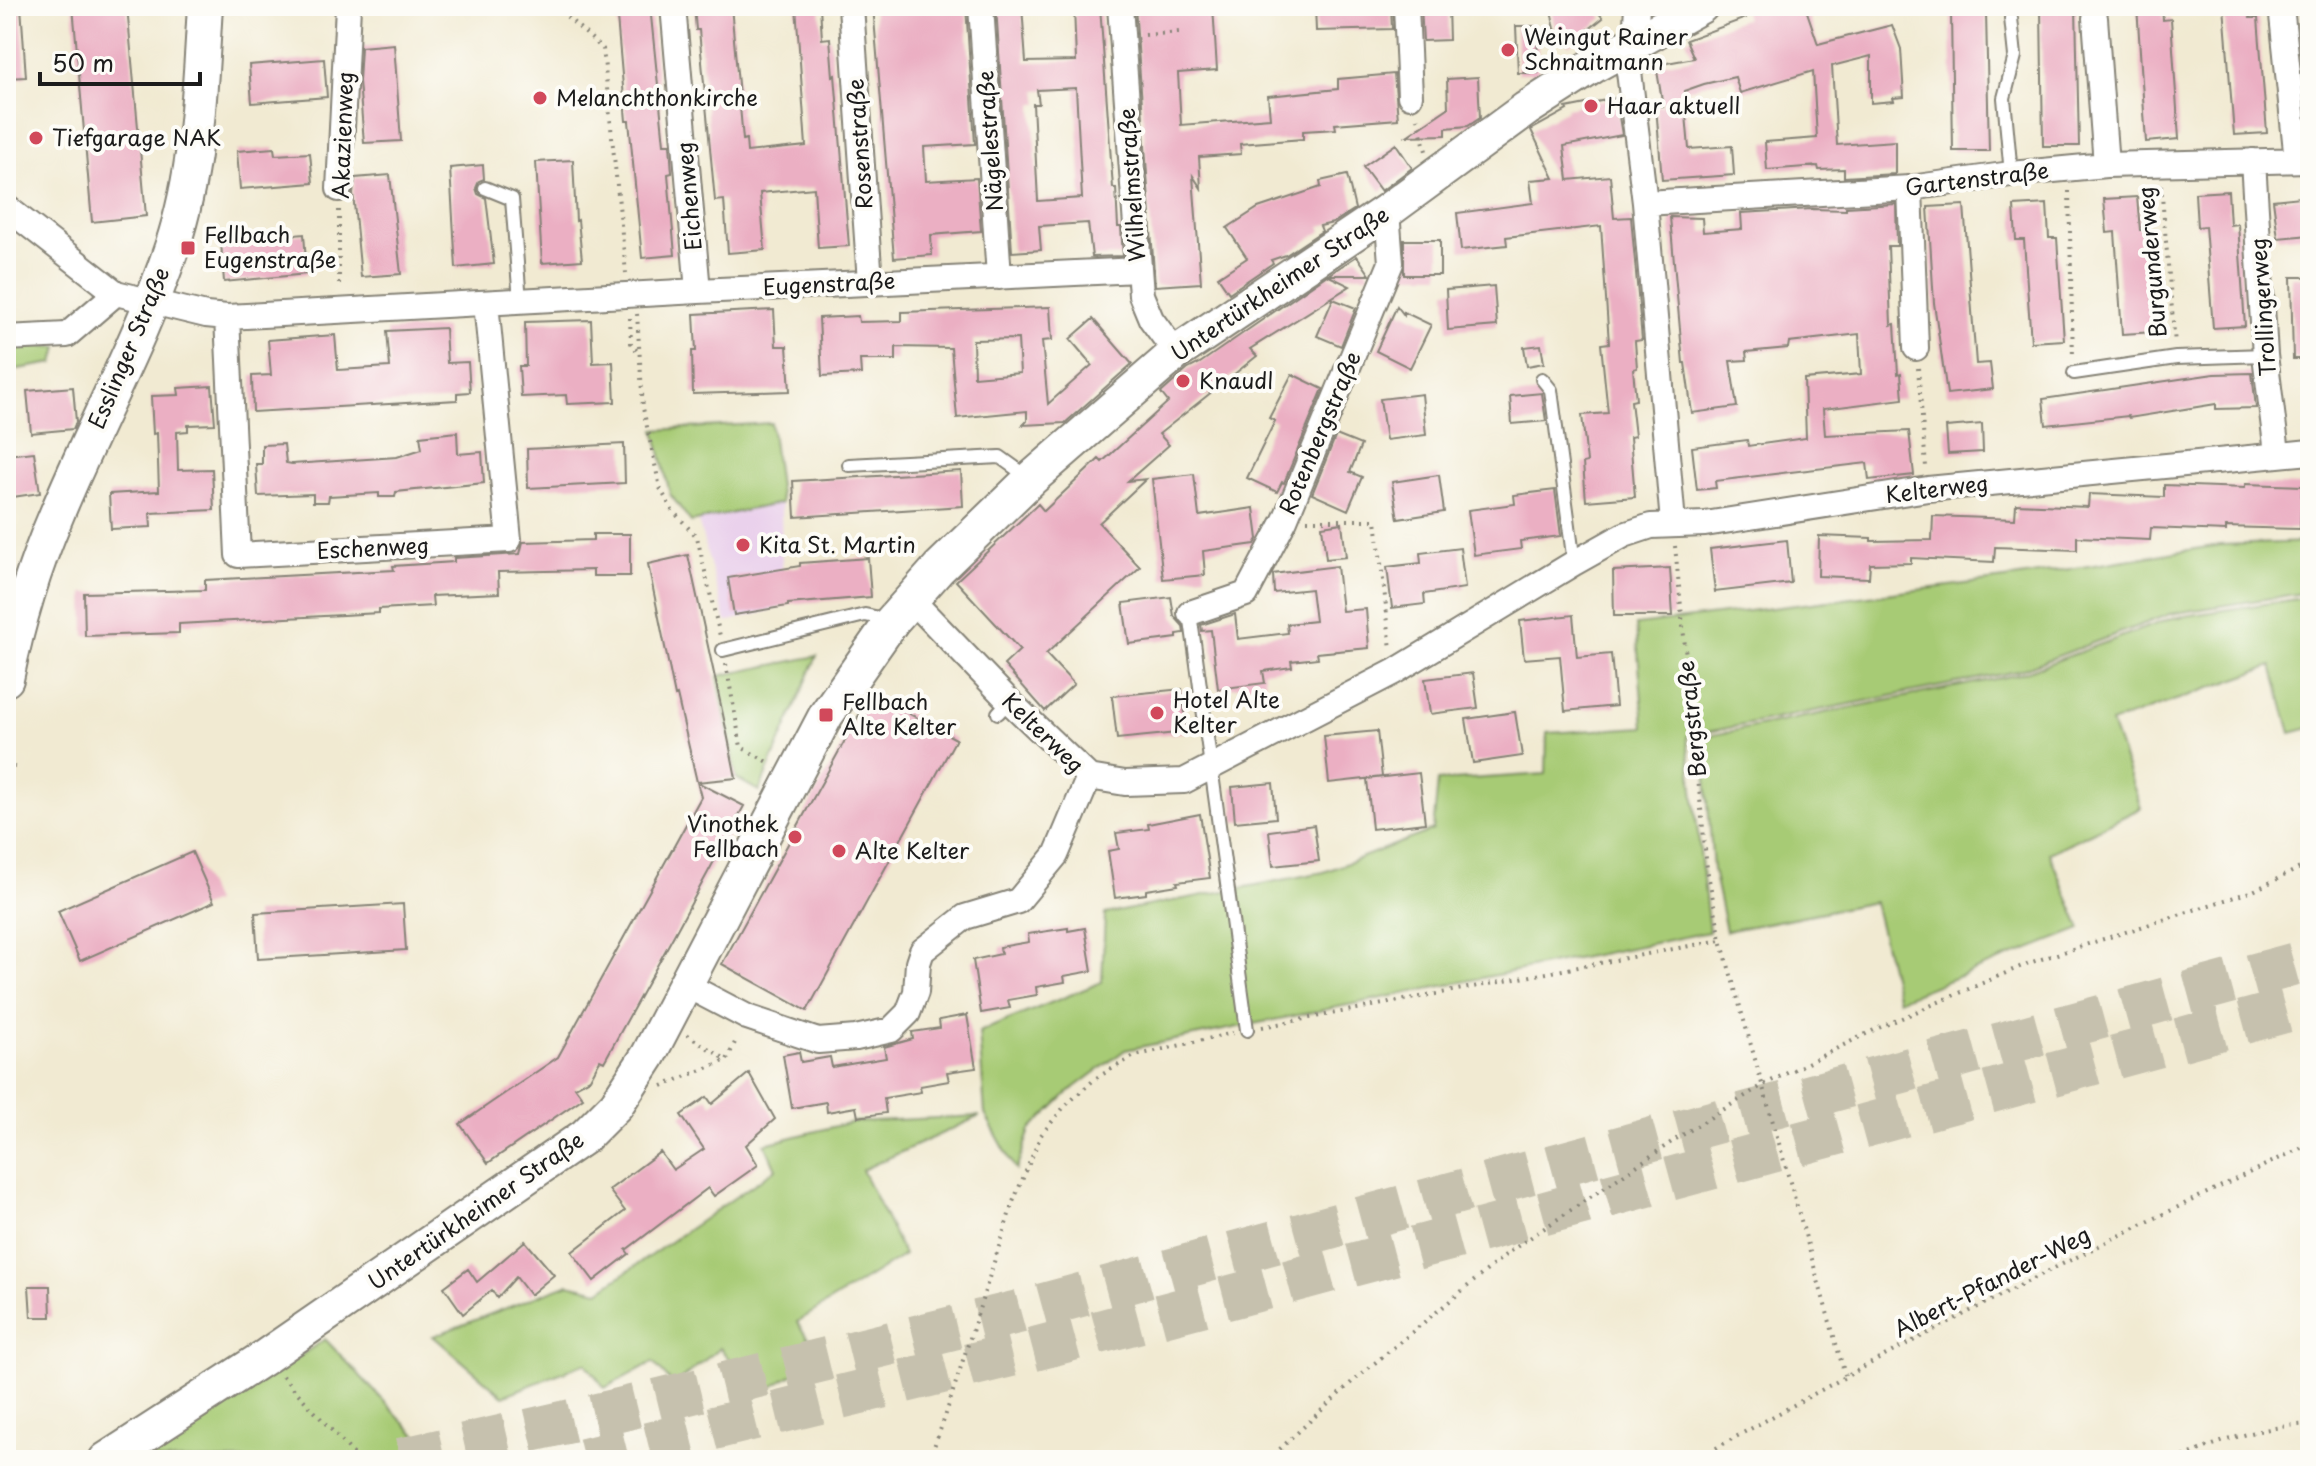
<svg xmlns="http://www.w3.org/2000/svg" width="2316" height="1466" font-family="'Playpen Sans',sans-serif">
  <rect width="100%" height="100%" fill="#fdfcf7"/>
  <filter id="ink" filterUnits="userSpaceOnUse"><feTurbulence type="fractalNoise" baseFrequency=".0125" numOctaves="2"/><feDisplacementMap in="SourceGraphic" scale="16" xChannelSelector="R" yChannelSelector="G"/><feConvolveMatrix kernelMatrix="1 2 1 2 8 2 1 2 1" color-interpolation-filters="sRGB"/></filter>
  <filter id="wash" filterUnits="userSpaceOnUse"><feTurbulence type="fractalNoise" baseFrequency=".006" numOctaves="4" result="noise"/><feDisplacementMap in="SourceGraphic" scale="32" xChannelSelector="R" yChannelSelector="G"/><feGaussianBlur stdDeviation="1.8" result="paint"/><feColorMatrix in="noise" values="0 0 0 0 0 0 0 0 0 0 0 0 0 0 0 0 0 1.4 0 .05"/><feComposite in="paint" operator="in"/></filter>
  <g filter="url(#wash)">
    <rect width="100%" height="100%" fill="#f1ead2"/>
    <path fill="#ead1ec" d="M781,503L782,569L788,606L726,622L698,520Z"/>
    <path fill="#a7cb75" stroke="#627448" stroke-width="2" d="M6,343L58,347L54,363L6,371Z
      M771,423L781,503L691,522L670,494L655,430Z
      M2310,542V592L2170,614L2018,671L1687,736L1709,932L1125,1050L1069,1092L1030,1130L1016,1170L985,1114L979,1032L1102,982L1105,914L1324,872L1433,830L1438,781L1546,774L1547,733L1644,727L1636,625L2013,578L2220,545Z
      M2310,597V728L2291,733L2272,666L2111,723L2141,808L2049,853L2081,929L1898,1000L1874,902L1726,931L1713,870L1703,737L2020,674L2172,618Z
      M817,656L759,791L736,778L718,676Z
      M980,1116L862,1170L904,1255L797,1322L821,1358L758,1395L720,1348L674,1385L653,1362L605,1388L585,1363L503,1396L433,1336L569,1284L599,1291L776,1169L765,1144L852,1122Z
      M325,1339L440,1460H147Z"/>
    <g id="blocks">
      <path fill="#ebafc3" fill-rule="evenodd" d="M6,6H21L26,77L6,78Z
        M73,6H127L146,216L92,222Z
        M616,6H650L664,144H670L672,173L668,174L675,255L642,258L629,121H626Z
        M694,6H731L743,140L746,139L747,152L806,146L796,6H820L822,39L830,38L833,76L835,75L849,246L818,248L814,188L760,193L765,250L728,253L724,200L715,201L699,30H696Z
        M873,6H966L975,144L924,147L926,181L977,178L981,231L931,235L932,255L894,258Z
        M996,6H1022L1026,62L1076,61L1074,6H1100L1113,188H1116L1118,227H1121L1123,256L1092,257L1088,223L1039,226L1041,250L1012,252ZM1076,88L1082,198L1038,201L1033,104H1039L1037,90Z
        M1135,6H1213L1217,70L1178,73L1181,125L1270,118L1268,96L1338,89V79L1394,74L1398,119L1335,124L1336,129L1303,131V139L1240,144L1241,154L1199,157L1201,188L1193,176L1201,283L1155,286Z
        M1315,6H1391L1392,29L1316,31Z
        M1421,6H1448L1449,40L1423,41Z
        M1550,6H1593L1603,18L1569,45L1555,29Z
        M1763,6H1805L1818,44L1892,25L1901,49L1904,97L1893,98L1894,101L1871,103V56L1832,66L1837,145L1895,141V174L1844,177V169L1819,170L1818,166L1767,170L1765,142L1817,138L1813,71L1740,93L1735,77L1704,84L1684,91L1689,149L1732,146L1734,175L1662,180L1656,106H1663L1656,65L1694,58L1686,40L1746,18L1744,12Z
        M2137,6H2162L2163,20L2171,19L2179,139L2146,142Z
        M2224,6H2249L2250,18H2258L2267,133L2234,135Z
        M2076,7L2079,146H2043L2041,8Z
        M1951,12H1986L1989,151H1953Z
        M1516,26H1537L1538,73H1518Z
        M394,44L401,141L364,143L359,81L361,47Z
        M324,59L327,97L252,103L249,65Z
        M1478,77L1480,118L1468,126L1446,128V135L1407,136L1448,108L1447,79Z
        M1616,98L1622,135L1564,146L1568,180L1610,176L1614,218L1631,217L1642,340L1635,341L1637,368L1633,369L1636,400L1631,401L1635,436L1630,437L1635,497L1586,501L1583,463L1587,462L1582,415L1608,413L1601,344L1609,343L1601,226L1506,237L1507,245L1461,250L1457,213L1533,203L1530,180L1554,178L1531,130L1567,110L1566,108Z
        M1396,144L1412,168L1381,191L1363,167Z
        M274,148L275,155L310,153L313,183L240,189L237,151Z
        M573,160L576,221L578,220L582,260L542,263L536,162Z
        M483,165L484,179L479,181L476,188L478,194L486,198L494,264L456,268L450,168Z
        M390,175L401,274L361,277L353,193L355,178Z
        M1347,175L1355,209L1333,223L1320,226L1322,231L1286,255L1271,260L1273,263L1229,293L1218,277L1247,258L1227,228L1258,208L1321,187L1320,181Z
        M2228,191L2230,225L2238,224L2245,326L2213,328L2205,226L2197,227L2195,193Z
        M2310,196V235L2278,238L2273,200Z
        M2137,197L2140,230H2148L2155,332L2122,334L2115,232L2107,233L2104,199Z
        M1896,204L1897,246H1888L1891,325L1895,324L1898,374L1901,373L1903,399L1823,409L1825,435L1909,431L1914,475L1869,480L1867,463L1715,481L1716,488L1697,490L1692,447L1747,440L1748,446L1806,438L1804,379L1861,374L1859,334L1789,342L1788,348L1746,352L1747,360L1730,361L1737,407L1692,413L1685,363H1683L1670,217L1702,218L1703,232L1742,229L1741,213L1812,209L1846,210V207Z
        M2047,204L2049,238H2057L2064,340L2031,342L2024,240H2016L2014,206Z
        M1964,205L1976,364L1990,363L1993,389L1947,394L1934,303L1928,207Z
        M304,234L307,274L224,282L221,242Z
        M1404,240H1440V275H1404Z
        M1357,256L1370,275H1328Z
        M1327,275L1350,286L1250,349L1257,356L1159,434L1169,445L1128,481L1146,479L1099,523L1140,567L1046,654L1074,684L1045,711L1004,665L1020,650L956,581L1038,504L1044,511L1099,459L1102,462L1168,402L1161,393L1188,369L1200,363Z
        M2291,277H2310V359H2293Z
        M1494,286L1497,326L1448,330L1446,290Z
        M1333,299L1356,308L1341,346L1317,336Z
        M1397,306L1404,315V312L1431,325L1410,368L1376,351Z
        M1050,307L1052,340L1042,341L1048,404L1092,365L1070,339L1093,319L1132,364L1065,423L1023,425L1027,421V411L957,418L951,348L896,347V360H860L861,374L822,376L819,318L858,316L859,322L902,321V312ZM1018,339L1020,373L974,377L973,340Z
        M774,310L776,346H787L790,391L693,394L692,351H696L694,314Z
        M591,320L593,363L613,362L615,402L567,404L566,395L521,397L519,366H526L525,322Z
        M445,328L447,363L468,362L470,392L457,393V400L253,412L252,376L271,375L268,340L335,335L338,370L390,367L387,331Z
        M1541,345L1544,363L1527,366L1524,347Z
        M2252,373L2256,408L2216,409V404L2129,418L2128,416L2046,425L2043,399L2214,374Z
        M1292,374L1323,389L1284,483L1282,482L1277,492L1247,478L1275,421L1269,418Z
        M212,386L215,424L188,425V431L177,432L178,470L212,469L214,510L150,513L151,527L111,529L109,494L159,491L157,433L153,434L151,396L179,395L178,388Z
        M73,387L76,422L73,429L31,433L27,391Z
        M1542,393L1546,421L1512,424L1510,396Z
        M1422,394L1426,435L1386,440L1380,399Z
        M1982,424L1983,452L1948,454L1946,427Z
        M457,432L458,454L482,452L484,483L396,492L395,497H379V493L329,496L328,502H313V494L258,496L256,464H262V445L284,444L286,463L292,464L397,457L422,449L420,436Z
        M1336,435L1361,445L1350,472L1362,477L1348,510L1312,494Z
        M624,444L625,483L528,488L527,449Z
        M34,452L40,493L6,498V455Z
        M961,471L963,506L795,517L793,481Z
        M1194,474L1199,516L1254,508L1258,539L1255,544L1203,551L1205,575L1163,579L1152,479Z
        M1439,475L1444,512L1398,519L1392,482Z
        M2245,484L2302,486L2300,529L2226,527V531L2151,528L2150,540L2077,537V550L1995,547L1994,562L1911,558V563L1870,564L1869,578L1818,576L1819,536L1871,538V541L1932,540L1933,516L2015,519L2016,504L2088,507L2089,494L2164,497V485L2245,488Z
        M1555,490L1561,536L1520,541L1521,549L1474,555L1468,510L1515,504L1514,495Z
        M1342,523L1346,557L1326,559L1322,526Z
        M593,534H630V576H593V570L498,572L499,593L432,596L433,606L379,609V613L179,624V633L85,636L84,593L205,590V580L394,570L393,566L454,562V558L520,554L523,542L593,540Z
        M1787,540L1791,583L1715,592L1710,549Z
        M1460,548L1465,588L1424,594L1425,604L1392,608L1387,567L1421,563L1420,553Z
        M688,555L727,733L736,778L697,782L677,695L675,696L648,564Z
        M868,558L871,597L788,604V606L734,615L728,578L800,566V563Z
        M1337,566L1342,611L1366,609L1369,648L1317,653L1318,658L1291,661L1292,667L1263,671L1265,683L1218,689L1211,630L1202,631L1201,625L1235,614L1238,639L1288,633L1287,624L1315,621L1311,589L1274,593L1273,574Z
        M1670,568L1673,616H1614L1613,571Z
        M1171,597L1174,616L1183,626L1184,633L1177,634V638L1129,644L1123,603Z
        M1573,615L1577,657L1611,654L1616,706L1565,711L1560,656L1524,659L1520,621Z
        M1473,673L1478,708L1430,714L1425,679Z
        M1182,689L1187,732L1117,739L1112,696Z
        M871,693L956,739L807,1011L722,964Z
        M1515,712L1522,756L1473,763L1466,719Z
        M1377,731L1382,777L1329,783L1324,736Z
        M1419,773L1425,823L1372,829L1367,779Z
        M697,782L744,806L674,935L604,1062L600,1060L590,1079L575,1087L583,1098L488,1163L460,1124L558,1057L701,797Z
        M1273,783L1276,818L1235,822L1232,787Z
        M1200,814L1210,878L1177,882L1178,885L1146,890V894L1115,898L1108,851L1119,849L1116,833L1149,829L1148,824Z
        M1314,825L1319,861L1273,866L1269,831Z
        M192,852L214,902L80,961L58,911Z
        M403,904L406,950L258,959L255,913Z
        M1068,928V931L1085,928L1092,971L1064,976L1065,982L1036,987L1037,995L1008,1000L1010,1008L981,1013L973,960L1001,954L1000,947L1029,942L1028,934Z
        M967,1015L976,1068L947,1072L949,1081L920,1086L921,1092L884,1098L886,1113L858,1117L856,1107L827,1112L826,1102L792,1108L783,1055L799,1052L801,1062L830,1057L832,1067L886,1058L884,1047L913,1039L912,1032L940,1028L939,1020Z
        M749,1073L775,1119L746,1145L758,1165L714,1196L708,1188L626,1250L629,1254L594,1281L572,1252L625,1211L609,1190L660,1152L673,1170L704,1149L681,1115L707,1097L712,1104Z
        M525,1241L554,1275L530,1295L516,1277L497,1298L492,1290L463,1314L444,1287L468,1269L477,1282Z
        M29,1286H50L51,1317H31Z"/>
    </g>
  </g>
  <g filter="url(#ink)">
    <use href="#blocks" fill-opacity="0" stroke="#868377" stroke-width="2"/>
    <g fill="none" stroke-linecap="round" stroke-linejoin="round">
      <path stroke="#c6c1ae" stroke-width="44" stroke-dasharray="44 22" stroke-linecap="butt" d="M400,1460L619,1410L1018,1312L2310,960
        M584,1460L1031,1350L1472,1233L2310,1004"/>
      <g stroke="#868377" stroke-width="16">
        <path id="lane" d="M2011,174L2004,98L2015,56L2011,18
          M485,188L512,199L520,301
          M2074,373L2176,358L2265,355
          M1542,379L1551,390L1574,563
          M849,465L1000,457L1028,477
          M1190,613L1247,1030
          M723,650L865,615L889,620
          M998,713L1009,701"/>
      </g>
      <g stroke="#868377" stroke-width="28">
        <path id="street" d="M673,6L698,291
          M851,6L870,282
          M981,6L999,277
          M1120,6L1141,295L1151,319L1176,353
          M1406,6L1410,96
          M2281,6L2297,160
          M2095,18L2106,165
          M1635,41L1637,6
          M1626,47L1645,203L1673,523
          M2253,161L2265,355L2277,453
          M1910,188L1916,348
          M339,189L348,6
          M1645,203L1910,188L2011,174L2106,165L2310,160
          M6,207L116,293
          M227,317L238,555L509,540L486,303
          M6,338L67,335L116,293L206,315L227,317L698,291L1138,270
          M910,598L1009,701L1089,777L1125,783L1184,781L1394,672L1574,563L1624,535L1651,526L1705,524L1928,489L2310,452
          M1190,613L1246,594L1285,520L1391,263L1387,211
          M686,985L747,1017L818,1041L856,1038L891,1030L908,1013L916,992L918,963L922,951L965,917L1018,901L1056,855L1089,777"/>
      </g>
      <g stroke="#868377" stroke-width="38">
        <path id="secondary" d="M6,679C17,624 34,567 56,516C93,426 141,340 172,247C198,169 200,87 205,6
          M106,1460L265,1357L585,1136L616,1105L648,1056L826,715L892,621L939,568L1031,479L1176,353L1387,211L1526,109L1593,66L1701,6"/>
      </g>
      <path stroke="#868377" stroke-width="4" stroke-dasharray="2 6" stroke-linecap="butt" d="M555,6L603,49L626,273
        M371,7L382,6
        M1145,35L1180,32
        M1417,118L1426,151
        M2161,185L2175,344
        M2069,191L2073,358
        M339,210V289
        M637,314L643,408L660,488L672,510L697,537L720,636
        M630,318L631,343L637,351
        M1918,368L1926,467
        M1307,520H1376L1391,649
        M1675,546L1707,869L1721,940L1845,1375
        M726,664L741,747L770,763
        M6,766L15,767
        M1262,1027L1721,940
        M687,1035L727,1060L737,1038
        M662,1086L727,1060
        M282,1376L359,1460
        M929,1460L945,1417L1013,1202L1041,1135L1065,1106L1096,1078L1134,1056L1233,1033
        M1268,1460L1353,1381L1509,1252L1679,1137L1763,1085L1874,1030L2029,963L2253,891L2310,863
        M1695,1460C1896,1346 2101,1242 2310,1144
        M2176,1460C2222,1440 2260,1427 2310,1424"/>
      <use href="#lane" stroke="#fff" stroke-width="12"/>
      <use href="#street" stroke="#fff" stroke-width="24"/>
      <use href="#secondary" stroke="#fff" stroke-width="34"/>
    </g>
  </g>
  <g fill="#d1495b" stroke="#fdfcf7" stroke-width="3">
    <circle cx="1508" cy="50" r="8"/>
    <circle cx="540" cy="98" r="8"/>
    <circle cx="1591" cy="106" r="8"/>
    <circle cx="36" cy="138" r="8"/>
    <rect x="180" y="240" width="16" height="16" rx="4"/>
    <circle cx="1183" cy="381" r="8"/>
    <circle cx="743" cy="545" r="8"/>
    <circle cx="1157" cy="713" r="8"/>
    <rect x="818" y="707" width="16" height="16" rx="4"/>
    <circle cx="795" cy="837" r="8"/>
    <circle cx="839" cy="851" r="8"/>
  </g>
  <g text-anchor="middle" stroke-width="8" stroke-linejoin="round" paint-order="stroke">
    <g font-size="22" fill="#1c1c1c" stroke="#fdfcf7" text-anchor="start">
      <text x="1524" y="45">Weingut Rainer<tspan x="1524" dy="25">Schnaitmann</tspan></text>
      <text x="556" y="106">Melanchthonkirche</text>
      <text x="1607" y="114">Haar aktuell</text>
      <text x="52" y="146">Tiefgarage NAK</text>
      <text x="204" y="243">Fellbach<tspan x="204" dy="25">Eugenstraße</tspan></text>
      <text x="1199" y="389">Knaudl</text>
      <text x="759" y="553">Kita St. Martin</text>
      <text x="1173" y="708">Hotel Alte<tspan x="1173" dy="25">Kelter</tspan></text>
      <text x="842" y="710">Fellbach<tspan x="842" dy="25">Alte Kelter</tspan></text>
      <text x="779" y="832" text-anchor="end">Vinothek<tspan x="779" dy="25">Fellbach</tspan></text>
      <text x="855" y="859">Alte Kelter</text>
    </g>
    <g font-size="22" fill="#1c1c1c" stroke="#fdfcf7">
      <text transform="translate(343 135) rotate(-88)" y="8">Akazienweg</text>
      <text transform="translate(990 141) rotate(-94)" y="8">Nägelestraße</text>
      <text transform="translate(860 144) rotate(-94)" y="8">Rosenstraße</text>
      <text transform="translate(1977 179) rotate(-7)" y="8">Gartenstraße</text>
      <text transform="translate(1132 185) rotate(-94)" y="8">Wilhelmstraße</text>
      <text transform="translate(689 196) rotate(-95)" y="8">Eichenweg</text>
      <text transform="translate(2152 262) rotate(-95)" y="8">Burgunderweg</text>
      <text transform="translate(829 284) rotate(-3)" y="8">Eugenstraße</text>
      <text transform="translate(1280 284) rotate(-34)" y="8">Untertürkheimer Straße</text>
      <text transform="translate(2263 307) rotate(-94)" y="8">Trollingerweg</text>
      <text transform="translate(129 348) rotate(-67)" y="8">Esslinger Straße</text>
      <text transform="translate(1320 433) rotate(-67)" y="8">Rotenbergstraße</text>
      <text transform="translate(1937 489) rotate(-7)" y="8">Kelterweg</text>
      <text transform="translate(373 548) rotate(-3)" y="8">Eschenweg</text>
      <text transform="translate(1692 719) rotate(-96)" y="8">Bergstraße</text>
      <text transform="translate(1043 733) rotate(44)" y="8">Kelterweg</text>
      <text transform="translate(476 1211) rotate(-35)" y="8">Untertürkheimer Straße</text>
      <text transform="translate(1992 1282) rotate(-27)" y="8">Albert-Pfander-Weg</text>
    </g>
  </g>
  <rect width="2316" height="1466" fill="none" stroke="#fdfcf7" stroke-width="32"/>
  <path d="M40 72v12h160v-12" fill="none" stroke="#1c1c1c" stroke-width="4"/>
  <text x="52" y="72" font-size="24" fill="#1c1c1c" stroke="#fdfcf7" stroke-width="6" paint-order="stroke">50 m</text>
</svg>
